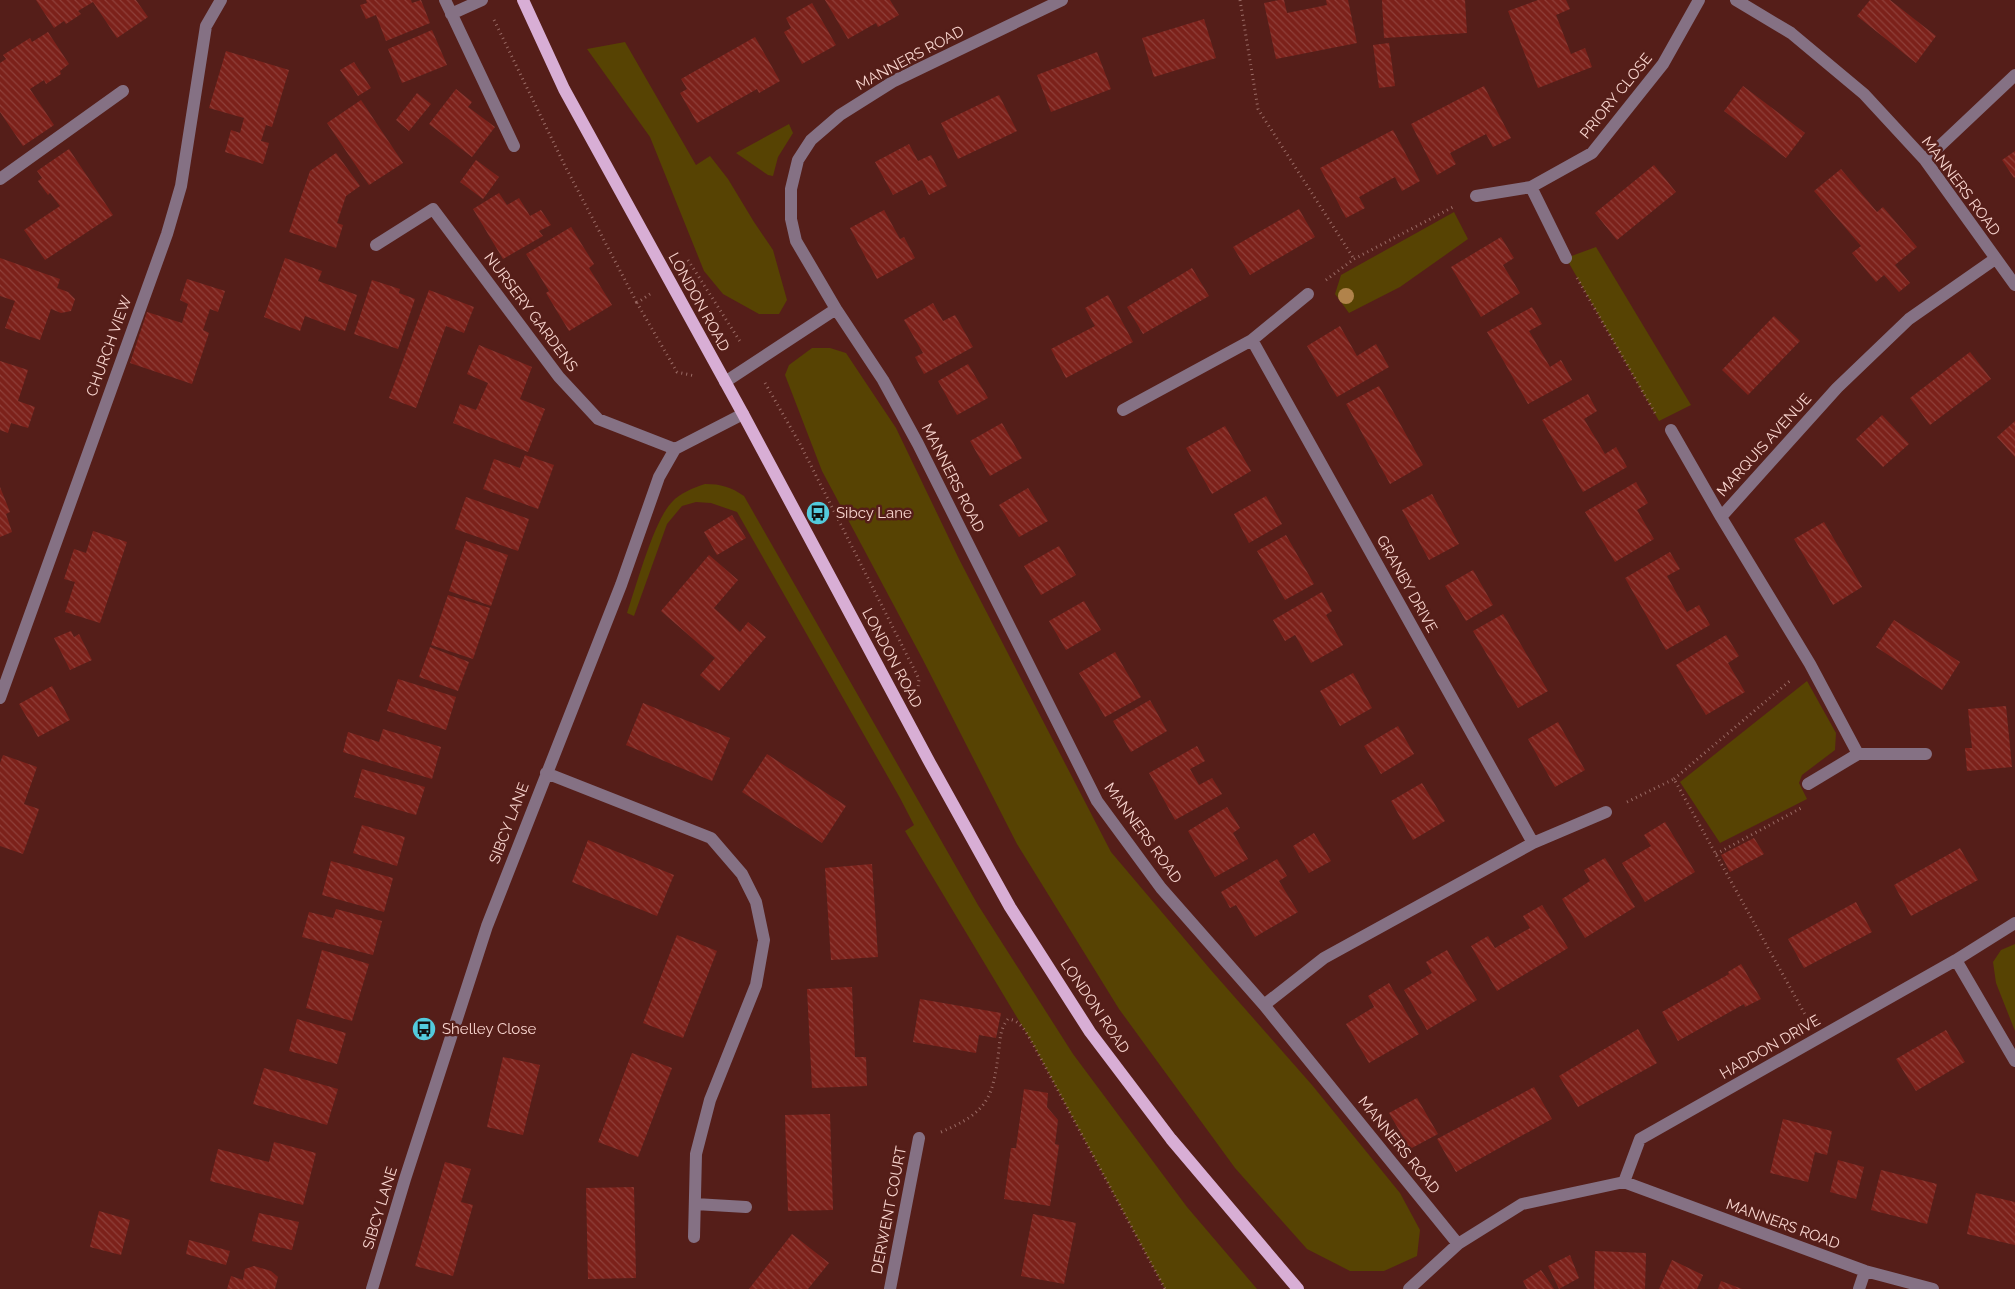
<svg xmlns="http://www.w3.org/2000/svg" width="2015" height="1289" font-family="Raleway,sans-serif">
  <defs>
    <pattern id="building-back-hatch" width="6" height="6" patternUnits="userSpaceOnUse" patternTransform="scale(1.25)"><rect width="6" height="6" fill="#7c211a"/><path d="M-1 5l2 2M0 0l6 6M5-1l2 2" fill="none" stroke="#8f403a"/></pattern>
  </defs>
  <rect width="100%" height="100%" fill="#551e19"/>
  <path fill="#574303" d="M625,42L696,165L710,156L728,179L754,222L773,250L787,300L779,314H759L723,294L704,271L650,137L587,49Z
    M789,124L793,133L778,157L773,176L768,175L736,153Z
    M1454,212L1468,239L1400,287L1349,313L1335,294L1341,275Z
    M1596,247L1691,405L1659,421L1566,258Z
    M812,348H830L846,353L896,428L959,559L1111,852L1210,969L1312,1085L1400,1193L1420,1230L1417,1256L1384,1271H1350L1307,1249L1235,1168L1119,1009L1017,844L922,658L822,471L785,375L789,365Z
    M705,484C721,484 731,487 744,496L978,905L1073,1054L1187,1207L1257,1289H1165L1033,1044L905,831L914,825L900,798L737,512L711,503L696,502L682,506L667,524L634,616L627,613C636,587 654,520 672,502C680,493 693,488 705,484Z
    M1807,681L1836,733L1835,750L1802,775L1799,783L1807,799L1720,843L1680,782Z
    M2015,944V1031L1996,983L1993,962L2001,950Z"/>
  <path fill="url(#building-back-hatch)" d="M36,0H136L148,17L117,38L93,2L78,11L81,14L66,24L64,21L54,28Z
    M366,0H411L412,3L421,0L430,23L386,41L376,15L366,19L360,5L367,3Z
    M825,0H890L899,15L878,27L876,23L848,39Z
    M1279,0H1284L1287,13L1327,5L1326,0H1348L1357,43L1276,59L1264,3Z
    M1382,0H1465L1467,33L1384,38Z
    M1538,0H1566L1570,9L1556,15L1571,54L1585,48L1592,67L1538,88L1508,11Z
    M1870,0H1890L1936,36L1916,63L1857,16Z
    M812,3L836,45L802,64L784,32L791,28L786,18Z
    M1204,19L1216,58L1154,77L1142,38Z
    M432,30L447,65L402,83L388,49Z
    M48,32L69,64L60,71L61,74L46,84L44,80L30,89L54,125L23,146L0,112V63L6,59L3,55L30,38L32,42Z
    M755,37L780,81L759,93L757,89L697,123L680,93L687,89L681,79Z
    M1389,43L1395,86L1379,88L1373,45Z
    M226,51L289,70L272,127L266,125L261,141L269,143L263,164L225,152L231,130L240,133L244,118L209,108Z
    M1097,52L1111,89L1051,112L1037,75Z
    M354,62L371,88L358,96L340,70Z
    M1484,86L1511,138L1493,147L1486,134L1450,153L1456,164L1437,175L1411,124Z
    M1743,86L1805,133L1786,158L1724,111Z
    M456,89L472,102L468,107L495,127L472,157L429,124Z
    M417,93L431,104L409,131L396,120Z
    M999,95L1017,131L958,159L941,123Z
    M361,100L403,163L369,185L327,123Z
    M1393,130L1420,181L1402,191L1395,177L1359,197L1365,208L1346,218L1320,168Z
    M909,144L918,161L931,155L947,186L929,195L922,180L893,195L875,162Z
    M69,149L113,215L45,260L24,230L60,206L50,193L48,195L38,181L42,178L37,171Z
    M2015,151V177L2014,178L2002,160Z
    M336,153L360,186L346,196L337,223L343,225L336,248L289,232L310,171Z
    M476,160L499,177L483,199L460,182Z
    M1654,165L1676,192L1617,240L1595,213Z
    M1841,169L1877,212L1883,207L1917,247L1895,265L1910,283L1899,292L1884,275L1876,282L1852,253L1861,246L1814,191Z
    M499,193L507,205L519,198L530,216L541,210L551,225L539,231L543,236L503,259L473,209Z
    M1299,209L1315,237L1250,275L1233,247Z
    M884,210L900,239L904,237L915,258L877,279L850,228Z
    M571,227L594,264L589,268L612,305L569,331L546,293L549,291L526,254Z
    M1501,237L1514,258L1503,265L1520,293L1481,317L1451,267Z
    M0,258L60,279L57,288L68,292L75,299L71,311L61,313L51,309L40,340L5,328L15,301L0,296Z
    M285,258L322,271L318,281L357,295L345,331L305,316L300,331L264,317Z
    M1192,268L1209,296L1143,334L1127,307Z
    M187,279L225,291L218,312L210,309L203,330L209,333L192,384L130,363L147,312L182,323L188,304L180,300Z
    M372,280L400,289L399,293L415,299L398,349L354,334Z
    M429,290L474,307L464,333L446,326L416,408L389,398Z
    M1108,295L1133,342L1066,378L1051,349L1095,326L1085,308Z
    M933,303L943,321L955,315L973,347L924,374L915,357L923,353L904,320Z
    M1532,307L1542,324L1529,331L1550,367L1561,360L1572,380L1528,404L1487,332Z
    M1774,316L1800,341L1748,395L1722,370Z
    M1340,326L1357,356L1376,344L1389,367L1337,397L1307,346Z
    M479,345L532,367L520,399L545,409L528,452L453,423L460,404L476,410L488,383L467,374Z
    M1970,352L1991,379L1930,425L1910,398Z
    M0,361L28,370L18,401L35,407L28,428L11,423L8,433L0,430Z
    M968,364L988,398L957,415L938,381Z
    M1379,386L1423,465L1390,484L1346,404Z
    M1588,394L1597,411L1584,419L1605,454L1616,447L1627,467L1583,492L1542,420Z
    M1882,415L1909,444L1883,467L1856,439Z
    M2015,421V457L1997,437Z
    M1002,423L1022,458L990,476L970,441Z
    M1225,426L1251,471L1212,494L1186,448Z
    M525,455L554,465L538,509L483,489L494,459L520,468Z
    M1636,482L1648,503L1637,510L1654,539L1615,562L1585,512Z
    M0,487L10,512L6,514L12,532L0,537Z
    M1028,488L1048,521L1019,537L999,505Z
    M1432,494L1459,544L1429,560L1402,510Z
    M1266,496L1282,524L1249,543L1234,514Z
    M466,497L529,519L518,551L455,529Z
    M732,515L746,538L717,555L704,532Z
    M1824,522L1862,587L1833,605L1794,539Z
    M93,531L127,542L100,623L65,612L75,582L64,579L74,549L86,553Z
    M1286,535L1314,584L1285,600L1257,551Z
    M466,541L508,555L491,606L449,591Z
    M1059,546L1076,575L1041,595L1024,566Z
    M1670,552L1680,569L1667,576L1687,612L1699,605L1710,625L1666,650L1625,578Z
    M709,555L738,580L714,608L740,632L748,622L766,637L719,691L700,675L715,658L661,611Z
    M1473,570L1493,605L1466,621L1445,586Z
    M1322,592L1332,611L1326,615L1343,645L1311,663L1295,635L1285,641L1273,620Z
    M448,595L490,608L473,659L431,645Z
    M1084,601L1101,630L1066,650L1049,621Z
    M1503,614L1548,691L1518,708L1473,631Z
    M1894,620L1960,662L1942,690L1876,647Z
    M71,631L74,637L79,634L92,660L70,670L54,638Z
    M1726,635L1739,656L1728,663L1745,692L1706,715L1676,665Z
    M430,647L469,662L458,691L419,677Z
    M1115,652L1141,697L1105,717L1079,673Z
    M1353,673L1372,708L1340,726L1320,691Z
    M398,679L456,697L446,730L387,711Z
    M52,686L70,720L38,737L19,704Z
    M1150,700L1167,731L1131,752L1113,721Z
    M643,703L730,738L712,781L626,745Z
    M2006,706L2012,767L1967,771L1965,748H1972L1968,709Z
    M1558,722L1585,770L1555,787L1528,739Z
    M1398,726L1414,754L1381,774L1364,746Z
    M383,729L441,747L432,779L343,752L348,732L379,742Z
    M1197,746L1205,761L1190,769L1199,785L1212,778L1222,794L1175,820L1149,773Z
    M767,754L846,806L822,843L742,792Z
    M3,755L37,767L24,804L39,809L23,854L0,846V763Z
    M362,769L425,787L416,815L354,797Z
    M1422,783L1445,821L1413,840L1391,801Z
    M1227,807L1240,828L1233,833L1248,859L1215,877L1188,831Z
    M1665,822L1695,872L1645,902L1622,863L1651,846L1644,835Z
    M362,825L405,837L397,866L353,853Z
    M1314,833L1331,861L1309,873L1293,846Z
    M1754,838L1764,854L1730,872L1721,855Z
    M588,840L674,875L657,916L572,882Z
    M1960,848L1978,880L1911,916L1894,885Z
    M1605,858L1635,907L1585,938L1562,899L1590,881L1584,870Z
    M1277,859L1287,876L1279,881L1298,912L1255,937L1236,905L1230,908L1221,892Z
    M331,861L393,878L384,912L322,895Z
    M872,864L878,957L831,960L825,868Z
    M1856,902L1872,932L1804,968L1788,939Z
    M1542,905L1568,948L1497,991L1471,946L1488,936L1495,948L1530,928L1523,916Z
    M336,909L382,921L373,955L302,937L309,912L333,918Z
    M677,935L717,951L683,1038L643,1023Z
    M322,950L369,964L352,1021L306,1008Z
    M1447,950L1477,1000L1427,1030L1404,990L1432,973L1426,962Z
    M1741,964L1761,999L1745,1007L1744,1004L1678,1041L1662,1012L1729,974L1728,972Z
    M1389,983L1419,1034L1369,1063L1346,1024L1374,1007L1368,996Z
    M852,987L855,1057H866L867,1086L812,1088L807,989Z
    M920,999L1001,1013L996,1038L979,1035L976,1053L913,1042Z
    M297,1019L346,1033L337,1064L289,1051Z
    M1638,1029L1657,1063L1578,1107L1559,1076Z
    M1946,1030L1965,1062L1916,1091L1896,1059Z
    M632,1053L672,1068L638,1157L598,1142Z
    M503,1057L540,1065L523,1135L487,1127Z
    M264,1068L338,1089L327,1125L253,1104Z
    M1534,1087L1552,1119L1456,1172L1437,1139Z
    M1024,1089L1048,1093L1047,1107L1058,1120L1055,1144L1059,1145L1050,1206L1004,1199L1011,1148H1016Z
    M1417,1098L1438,1134L1410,1149L1389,1113Z
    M830,1114L833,1210L788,1211L785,1115Z
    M1783,1119L1832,1131L1827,1155L1815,1152L1808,1182L1770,1173Z
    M274,1142L316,1153L303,1205L210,1181L218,1149L269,1162Z
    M1838,1160L1864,1167L1856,1199L1830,1192Z
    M445,1162L471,1169L461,1202L473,1205L453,1276L415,1266Z
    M1881,1170L1937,1184L1927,1224L1871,1210Z
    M634,1187L636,1278L588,1279L586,1188Z
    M1976,1193L2015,1202V1245L1967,1234Z
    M99,1211L130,1220L121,1255L90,1247Z
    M259,1213L299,1222L292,1250L252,1241Z
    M1033,1214L1076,1223L1064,1284L1021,1276Z
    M792,1234L829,1263L808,1289H749Z
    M189,1240L230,1251L226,1265L186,1254Z
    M1595,1251L1646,1253L1645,1289H1594Z
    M1570,1255L1579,1278L1559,1289L1548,1266Z
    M1672,1260L1703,1275L1697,1289H1659Z
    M254,1266L271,1271L278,1277L275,1289H227L231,1276L243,1280L245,1269Z
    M1541,1270L1554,1289H1527L1523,1281Z
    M1721,1281L1742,1289H1718Z"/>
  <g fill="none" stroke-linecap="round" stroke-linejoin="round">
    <path stroke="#9a6b65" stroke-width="3" stroke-dasharray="1 4" stroke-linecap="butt" d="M1240,0L1258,109L1354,259
      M494,20L565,166L637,303
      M688,260L741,343
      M1577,278L1655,413
      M1326,280L1354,259L1455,206
      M650,294L637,303L677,372L695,376
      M765,383L800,444L919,679L918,689
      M1674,779L1792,679
      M1627,802L1674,779L1807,1018
      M1716,854L1803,807
      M941,1132C989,1112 993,1097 999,1049C1000,1038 1001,1027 1008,1019C1021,1020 1027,1034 1033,1044L1165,1289"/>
    <path stroke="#857184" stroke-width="12" d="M445,0L514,146
      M1062,0L894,81L840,115L811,140L798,160L791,189V219L796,241L836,309L883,380L918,444L1097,801L1161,888L1264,1005L1458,1244
      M1736,0L1791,33L1864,94L1925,160L2015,285
      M451,14L482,0
      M1925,160L2015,75
      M0,179L123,91
      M1531,187L1566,258
      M1476,196L1531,187L1592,153L1663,64L1699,0
      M376,245L433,209L559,377L598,419L675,449
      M1252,340L1308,294
      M725,382L836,309
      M1123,410L1252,340L1533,843L1324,958L1264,1005
      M1671,430L1721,517
      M0,698L167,234L181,186L206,26L221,0
      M1926,754H1858L1810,664L1721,517L1837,388L1909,319L1995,259
      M546,773L711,838L742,874L756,902L764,940L756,985L710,1100L696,1154L694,1237
      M1808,784L1858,754
      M1533,843L1606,812
      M1956,960L2015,1061
      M1624,1182L1640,1139L1956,960L2015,923
      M695,1204L746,1207
      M372,1289L405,1179L487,926L621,585L659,477L675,449L743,414
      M890,1289L919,1138
      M1409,1289L1458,1244L1522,1204L1624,1182L1865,1271L1933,1289
      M1859,1289L1865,1271"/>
    <path stroke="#d8aed5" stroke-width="12" d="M523,0L564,89L743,414L930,763L1010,907L1090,1032L1171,1139L1298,1289"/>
  </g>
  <circle fill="#b1834b" cx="1346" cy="296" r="8"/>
  <defs>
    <g id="bus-disc" transform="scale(1.25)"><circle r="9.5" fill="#53cadc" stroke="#551e19"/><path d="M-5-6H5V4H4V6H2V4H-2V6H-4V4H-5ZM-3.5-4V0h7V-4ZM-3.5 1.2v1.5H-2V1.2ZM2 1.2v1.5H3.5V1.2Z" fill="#111"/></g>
  </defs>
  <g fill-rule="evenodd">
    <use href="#bus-disc" x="818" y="513"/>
    <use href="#bus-disc" x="424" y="1029"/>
  </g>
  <g text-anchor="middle" stroke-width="5" stroke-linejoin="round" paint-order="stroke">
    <g font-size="15" fill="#f9d5cf" stroke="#551e19">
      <text transform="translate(910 58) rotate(-28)" y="5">MANNERS ROAD</text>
      <text transform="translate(1616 96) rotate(-51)" y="5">PRIORY CLOSE</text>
      <text transform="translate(1961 186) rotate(53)" y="5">MANNERS ROAD</text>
      <text transform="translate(699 302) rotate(61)" y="5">LONDON ROAD</text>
      <text transform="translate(531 312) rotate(53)" y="5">NURSERY GARDENS</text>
      <text transform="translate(109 346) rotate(-70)" y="5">CHURCH VIEW</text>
      <text transform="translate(1764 445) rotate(-48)" y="5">MARQUIS AVENUE</text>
      <text transform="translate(953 478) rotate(63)" y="5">MANNERS ROAD</text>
      <text transform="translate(1407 584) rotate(61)" y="5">GRANBY DRIVE</text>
      <text transform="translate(892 658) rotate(62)" y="5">LONDON ROAD</text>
      <text transform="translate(509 823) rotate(-69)" y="5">SIBCY LANE</text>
      <text transform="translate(1143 833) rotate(54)" y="5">MANNERS ROAD</text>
      <text transform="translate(1095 1006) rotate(56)" y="5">LONDON ROAD</text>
      <text transform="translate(1770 1047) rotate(-30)" y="5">HADDON DRIVE</text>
      <text transform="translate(1399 1145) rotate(51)" y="5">MANNERS ROAD</text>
      <text transform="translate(380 1208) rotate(-73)" y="5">SIBCY LANE</text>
      <text transform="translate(889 1210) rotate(-79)" y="5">DERWENT COURT</text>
      <text transform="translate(1783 1224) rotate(20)" y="5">MANNERS ROAD</text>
    </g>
    <g font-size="15" fill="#f9d5cf" stroke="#551e19" text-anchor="start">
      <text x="836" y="518">Sibcy Lane</text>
      <text x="442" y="1034">Shelley Close</text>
    </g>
  </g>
</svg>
